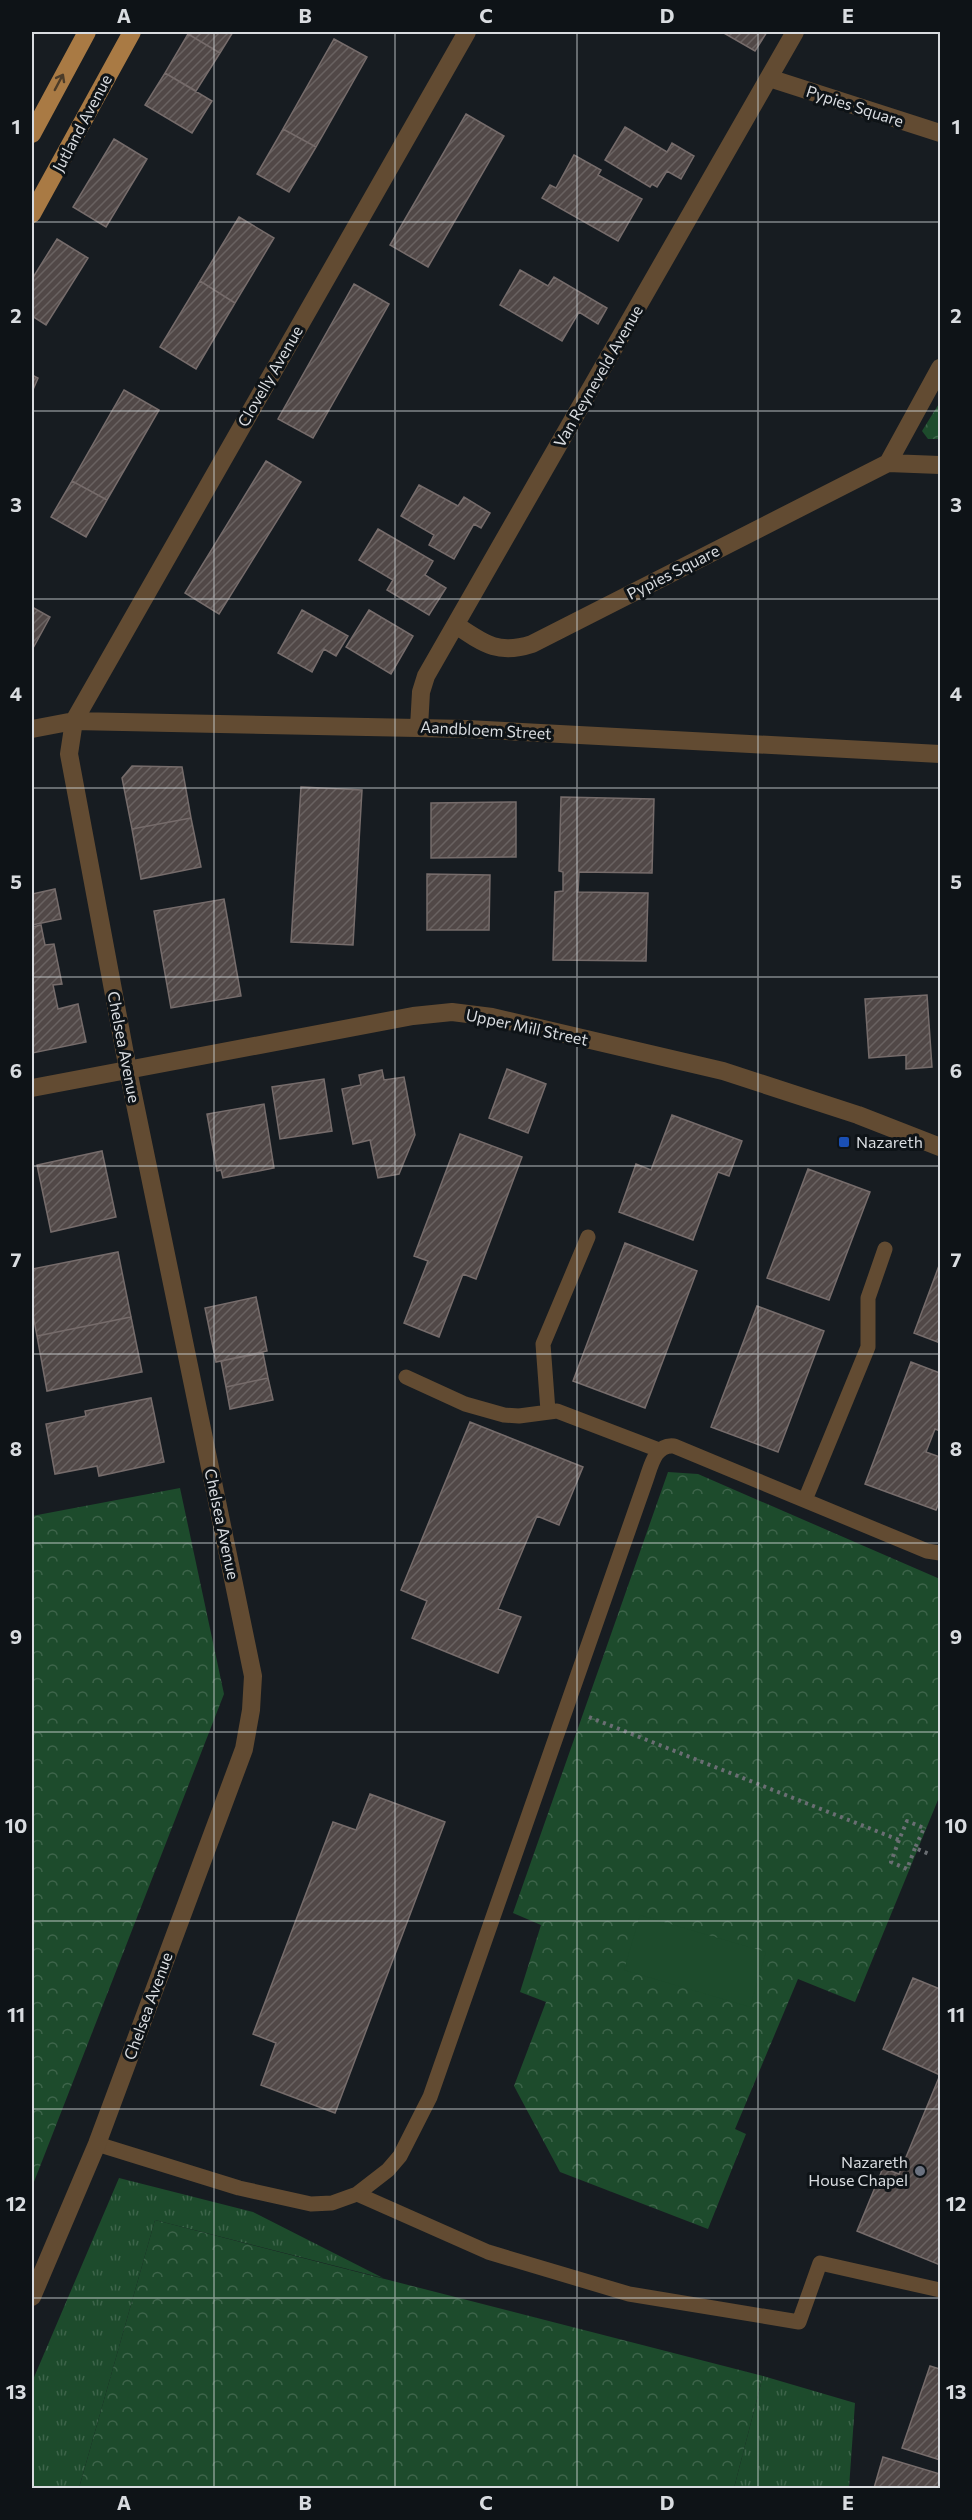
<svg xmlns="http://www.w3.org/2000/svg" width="972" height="2520" font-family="Commissioner,sans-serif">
  <defs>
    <pattern id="grass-tufts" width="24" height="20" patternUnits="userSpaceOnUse" patternTransform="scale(1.5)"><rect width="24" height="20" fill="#1d4b2c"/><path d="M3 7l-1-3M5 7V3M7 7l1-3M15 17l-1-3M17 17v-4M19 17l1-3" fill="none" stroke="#3d644a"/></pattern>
    <pattern id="forest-crowns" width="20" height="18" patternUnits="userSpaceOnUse" patternTransform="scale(1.5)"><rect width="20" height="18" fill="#1d4b2c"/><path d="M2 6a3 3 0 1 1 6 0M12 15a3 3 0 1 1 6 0" fill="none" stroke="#3d644a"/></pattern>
    <pattern id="building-hatch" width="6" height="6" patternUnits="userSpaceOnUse" patternTransform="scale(1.5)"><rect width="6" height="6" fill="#514847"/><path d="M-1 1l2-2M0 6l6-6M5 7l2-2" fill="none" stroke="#696261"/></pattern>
  </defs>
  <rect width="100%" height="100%" fill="#171c21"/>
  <path fill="url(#grass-tufts)" d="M119,2178L253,2212L383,2278L155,2220L79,2488H32V2382Z
    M763,2376L855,2403L849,2488H734Z"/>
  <path fill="url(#forest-crowns)" d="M940,402V439H928L922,431Z
    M668,1472L698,1474L940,1579V1795L855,2002L798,1979L735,2129L746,2134L708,2229L560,2172L514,2086L546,2002L520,1992L541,1925L513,1913Z
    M180,1488L224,1694L32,2187V1516Z
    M155,2220L763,2376L734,2488H79Z"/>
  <path fill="#1d4b2c" d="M640,1915L766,1952L750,2007L624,1970Z"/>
  <path fill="url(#building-hatch)" stroke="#766c6b" stroke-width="1.5" d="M190,32H233L220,53L188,34Z
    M722,32H767L755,51Z
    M188,34L220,53L196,91L165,73Z
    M334,39L367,57L316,147L283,129Z
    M165,73L212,101L192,133L145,105Z
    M466,114L504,136L428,267L390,245Z
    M625,127L667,152L672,143L694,156L681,179L667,171L657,187L652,184L650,187L605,160Z
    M283,129L316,147L289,192L257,174Z
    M114,139L147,159L106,227L73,207Z
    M574,155L601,170L598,175L642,199L618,241L542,198L550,185L556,188Z
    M239,217L274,238L235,303L200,281Z
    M57,239L88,258L46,325L32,316V279Z
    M520,270L548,286L554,277L607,308L598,324L579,312L562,341L500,305Z
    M200,281L235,303L196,369L160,347Z
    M354,284L389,304L313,438L278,419Z
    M32,375L38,378L32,392Z
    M124,390L159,410L107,500L72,481Z
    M266,461L301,482L219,614L185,593Z
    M72,481L107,500L86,537L51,517Z
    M419,485L458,506L464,497L490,513L481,528L474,524L454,559L429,545L434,535L401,516Z
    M378,529L433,561L425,575L446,588L429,615L387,590L393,580L359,560Z
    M32,607L50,617L32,650Z
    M302,610L348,636L336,656L324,649L312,672L278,653Z
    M369,610L413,636L391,674L346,647Z
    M132,766L182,767L191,818L132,829L122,778Z
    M301,787L362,790L353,945L291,942Z
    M561,797L654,799L652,873L579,872L578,892L648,893L646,961L553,960L555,892L563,891V872L559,871Z
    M516,802V857L431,858V803Z
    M191,818L201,867L141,879L132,829Z
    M427,874L490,875L489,930H427Z
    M55,889L61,919L32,925V894Z
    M224,899L241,996L171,1008L154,911Z
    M41,925L45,945L54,944L62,984L53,985L58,1009L78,1004L86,1042L32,1053V1056V927Z
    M927,995L932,1067L906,1069V1055L869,1058L865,999Z
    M507,1069L546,1084L528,1133L489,1118Z
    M382,1070L384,1080L404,1077L415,1135L399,1174L378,1178L370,1140L353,1144L342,1089L361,1085L359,1075Z
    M324,1079L332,1131L280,1139L272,1087Z
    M264,1104L274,1168L223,1178L221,1170L217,1171L207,1114Z
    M672,1115L742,1141L729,1176L718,1172L693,1240L619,1212L636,1164L651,1170Z
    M460,1134L522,1157L476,1279L463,1274L439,1337L404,1323L428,1261L414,1256Z
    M102,1151L116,1217L51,1232L37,1165Z
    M808,1169L870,1192L829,1300L767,1278Z
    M625,1243L697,1271L645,1408L573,1381Z
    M118,1252L131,1317L37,1336L32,1310V1269Z
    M940,1263V1343L914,1333Z
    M256,1297L267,1351L216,1362L205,1308Z
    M757,1306L824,1331L778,1452L711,1427Z
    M131,1317L142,1372L47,1391L37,1336Z
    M263,1353L268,1378L226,1387L221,1361Z
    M911,1362L940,1373V1431L935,1429L926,1452L940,1457V1500L936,1510L865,1484Z
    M268,1378L273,1400L230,1409L226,1387Z
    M151,1398L164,1462L99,1476L97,1466L55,1474L46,1424L86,1416L85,1411Z
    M470,1422L583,1467L559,1525L537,1516L498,1609L521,1617L498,1673L412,1638L427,1601L401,1590Z
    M370,1794L445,1822L335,2113L261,2085L276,2043L253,2034L333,1822L356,1830Z
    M913,1978L940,1989V2075L883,2049Z
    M940,2075V2265L857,2231L883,2168L899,2174Z
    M930,2366L940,2369V2460L902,2448Z
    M883,2457L940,2474V2488H874Z"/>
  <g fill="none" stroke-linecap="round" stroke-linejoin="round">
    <path stroke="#6a6e73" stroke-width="4" stroke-dasharray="3 4.5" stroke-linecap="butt" d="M589,1717L899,1840L907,1821L924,1828L915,1848L929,1854
      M899,1840L891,1862L907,1869L915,1848"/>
    <path stroke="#624b32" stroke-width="15" d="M406,1377L465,1404L504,1415L519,1416L557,1411L659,1450
      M548,1411L543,1344L588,1237
      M805,1500L868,1347V1298L885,1249
      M97,2144L239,2188L311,2204L332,2203L357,2194L388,2170L400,2156L430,2097L646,1480C651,1466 655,1444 674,1446L927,1551L940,1553
      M357,2194L488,2252L629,2294L799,2322L820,2263L940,2290"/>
    <path stroke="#624b32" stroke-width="18" d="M769,78L940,133
      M888,463L940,368
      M456,625C484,644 498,655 532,644L888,463L940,465
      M419,727L421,692L426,676L795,32
      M32,729L74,721L467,729L940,754
      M32,1088L413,1016L452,1012L492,1017L723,1071L858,1115L940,1147
      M32,2297L97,2144L244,1749L251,1710L253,1676L128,1070L69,754L74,721L467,32"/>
    <path stroke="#a97a44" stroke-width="18" d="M32,134L87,32
      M32,214L132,32"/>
  </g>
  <defs><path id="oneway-shaft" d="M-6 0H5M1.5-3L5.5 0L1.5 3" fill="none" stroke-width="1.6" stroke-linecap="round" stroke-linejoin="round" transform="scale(1.5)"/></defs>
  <use stroke="#4c3c29" href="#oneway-shaft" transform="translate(59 82) rotate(-62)"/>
  <path fill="none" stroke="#d9dce0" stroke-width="1.5" stroke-opacity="0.55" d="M214,32V2488M395,32V2488M577,32V2488M758,32V2488M32,222H940M32,411H940M32,599H940M32,788H940M32,977H940M32,1166H940M32,1354H940M32,1543H940M32,1732H940M32,1921H940M32,2109H940M32,2298H940"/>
  <rect fill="#1a4fb4" stroke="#0e1317" stroke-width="2" x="838" y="1136" width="12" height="12" rx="3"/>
  <circle fill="#6b7280" stroke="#0e1317" stroke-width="2" cx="920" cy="2171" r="6"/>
  <g text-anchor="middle" stroke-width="6" stroke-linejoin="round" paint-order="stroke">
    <g font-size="16" fill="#d9dce0" stroke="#0e1317">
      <text transform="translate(855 106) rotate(18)" y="6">Pypies Square</text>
      <text transform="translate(82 123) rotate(-62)" y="6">Jutland Avenue</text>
      <text transform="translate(270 376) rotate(-60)" y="6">Clovelly Avenue</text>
      <text transform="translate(598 376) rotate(-60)" y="6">Van Reyneveld Avenue</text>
      <text transform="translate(673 572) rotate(-27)" y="6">Pypies Square</text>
      <text transform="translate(486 730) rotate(3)" y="6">Aandbloem Street</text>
      <text transform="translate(527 1027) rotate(12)" y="6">Upper Mill Street</text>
      <text transform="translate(124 1047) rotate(79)" y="6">Chelsea Avenue</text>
      <text transform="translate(222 1524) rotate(78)" y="6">Chelsea Avenue</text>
      <text transform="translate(148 2006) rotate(-70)" y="6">Chelsea Avenue</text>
    </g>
    <g font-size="16" fill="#d9dce0" stroke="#0e1317" text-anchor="start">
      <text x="856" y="1148">Nazareth</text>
      <text x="908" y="2168" text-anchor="end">Nazareth<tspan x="908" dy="18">House Chapel</tspan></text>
    </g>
  </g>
  <rect width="972" height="2520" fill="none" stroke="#0e1317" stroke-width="66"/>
  <rect x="33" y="33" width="906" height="2454" fill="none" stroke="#d9dce0" stroke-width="2"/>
  <g font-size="20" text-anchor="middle" font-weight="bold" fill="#d9dce0">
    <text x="124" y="23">A</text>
    <text x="305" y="23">B</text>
    <text x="486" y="23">C</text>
    <text x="667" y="23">D</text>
    <text x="848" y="23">E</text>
    <text x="16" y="134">1</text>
    <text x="956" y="134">1</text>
    <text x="16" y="323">2</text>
    <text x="956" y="323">2</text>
    <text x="16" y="512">3</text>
    <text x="956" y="512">3</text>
    <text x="16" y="701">4</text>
    <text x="956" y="701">4</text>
    <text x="16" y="889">5</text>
    <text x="956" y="889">5</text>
    <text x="16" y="1078">6</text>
    <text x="956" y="1078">6</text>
    <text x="16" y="1267">7</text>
    <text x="956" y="1267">7</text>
    <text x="16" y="1456">8</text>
    <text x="956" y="1456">8</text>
    <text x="16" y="1644">9</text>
    <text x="956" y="1644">9</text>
    <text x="16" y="1833">10</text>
    <text x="956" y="1833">10</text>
    <text x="16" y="2022">11</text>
    <text x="956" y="2022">11</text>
    <text x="16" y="2211">12</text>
    <text x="956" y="2211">12</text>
    <text x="16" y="2399">13</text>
    <text x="956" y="2399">13</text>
    <text x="124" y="2510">A</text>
    <text x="305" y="2510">B</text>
    <text x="486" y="2510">C</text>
    <text x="667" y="2510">D</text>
    <text x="848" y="2510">E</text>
  </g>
</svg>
